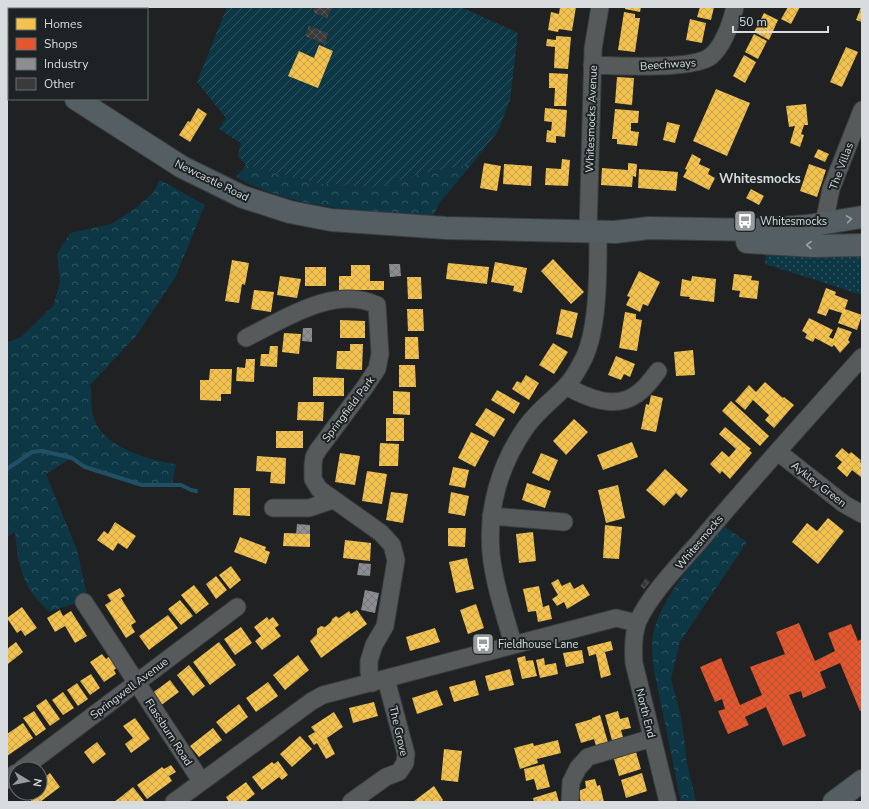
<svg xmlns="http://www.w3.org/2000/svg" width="869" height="809" font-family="'Nunito Sans',sans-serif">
  <defs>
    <pattern id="grass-dots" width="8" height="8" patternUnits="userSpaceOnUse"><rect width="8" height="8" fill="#0e3746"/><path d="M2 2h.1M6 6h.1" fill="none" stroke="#305360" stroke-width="1.8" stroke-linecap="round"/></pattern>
    <pattern id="forest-crowns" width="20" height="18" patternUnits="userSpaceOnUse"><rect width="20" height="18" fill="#0e3746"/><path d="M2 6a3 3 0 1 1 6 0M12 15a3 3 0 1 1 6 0" fill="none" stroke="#305360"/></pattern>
    <pattern id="garden-furrows" width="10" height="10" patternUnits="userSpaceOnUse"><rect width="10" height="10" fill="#0e3746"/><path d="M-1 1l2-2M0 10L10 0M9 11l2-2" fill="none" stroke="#305360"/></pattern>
    <pattern id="homes-cross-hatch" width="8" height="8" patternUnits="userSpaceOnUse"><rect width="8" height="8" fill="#f2c14e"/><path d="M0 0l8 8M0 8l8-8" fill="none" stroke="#c6a14b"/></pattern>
    <pattern id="shops-cross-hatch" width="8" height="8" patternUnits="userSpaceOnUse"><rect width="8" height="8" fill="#e4572e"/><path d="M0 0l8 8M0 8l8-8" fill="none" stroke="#b35134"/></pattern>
    <pattern id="industry-cross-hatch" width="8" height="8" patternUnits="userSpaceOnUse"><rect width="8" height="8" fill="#8d8d92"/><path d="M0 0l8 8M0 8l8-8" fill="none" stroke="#76767a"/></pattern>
    <pattern id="building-cross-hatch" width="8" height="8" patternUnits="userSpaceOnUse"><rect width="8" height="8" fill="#3a3a3b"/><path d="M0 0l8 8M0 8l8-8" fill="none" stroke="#565657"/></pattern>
  </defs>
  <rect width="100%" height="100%" fill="#1f2123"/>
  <path fill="url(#grass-dots)" d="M766,252L862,255V295L765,264Z"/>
  <path fill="url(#forest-crowns)" d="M472,164L440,202L433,217C367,211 295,210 236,177L246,165L316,183L379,188L418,174Z
    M160,180L205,205L175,278L136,336L90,385C93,397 90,405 93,415C100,447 148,460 176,464L172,485H142L85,467L72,458L46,474L77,550L88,599L49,612C43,605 35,598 30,590C19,572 17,553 15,532L7,537V342L20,338L53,306L60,282L57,254L70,233L111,224L137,207L153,193Z
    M722,525L747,542L680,642L671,679L681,717L686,753V758L696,802H681L654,670C653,659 651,647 653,636C658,601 700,553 722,525Z"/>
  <path fill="url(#garden-furrows)" d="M227,7H461L518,33L510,100L498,131L472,164L418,174L379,188L316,183L246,165L238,156L241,143L219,129L226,118L197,82Z"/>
  <path fill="url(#homes-cross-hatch)" d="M560,7H576L572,31L559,29L558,32L548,30L551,12L559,14Z
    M625,7H641L640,12L625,9Z
    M700,7H714L711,20L697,17Z
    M788,7H800L791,24L781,19Z
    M861,7H862V22L856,20Z
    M624,12L635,14V18H640L635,52L618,50Z
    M764,13L778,20L769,40L754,32Z
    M690,19L706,23L702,43L686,40Z
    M754,34L767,41L758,59L745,52Z
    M556,36L571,37L568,69L554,68L555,47L546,46L547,39L556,40Z
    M319,45L333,51L318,88L288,76L299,51L314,58Z
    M846,47L858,52L842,87L830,82Z
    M744,55L756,62L745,83L733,76Z
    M549,73L568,74L566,106H554L555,88H549Z
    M617,77L634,78L632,105L615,103Z
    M716,89L750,103L727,156L693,141Z
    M806,104L808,125H804L801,134L804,135L800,147L790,143L795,126L789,127L786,106Z
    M198,108L207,114L190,142L179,135L188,121L190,122Z
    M545,108L567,110L565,137L556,136V143L546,142L547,130L551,131L552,122L544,121Z
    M615,109L639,111L638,123H631V131L639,132L637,146L617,144V139H612Z
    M667,122L680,125L675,143L663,140Z
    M818,149L829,154L825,162L814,157Z
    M692,154L701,159L699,164L710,169L708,174L715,178L709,190L683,177L687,170L685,169Z
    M562,159L570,160L568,186L545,185L546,168L561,169Z
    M484,163L501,166L497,191L480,188Z
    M628,163L637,164L636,177L633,176L632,187L601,185L602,168L628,170Z
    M504,164L532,166L531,186L503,184Z
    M809,164L826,170L817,197L800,191Z
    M639,169L678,172L676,191L638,188Z
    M751,189L764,196L759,205L746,198Z
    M553,259L584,292L571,304L541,271Z
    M232,260L249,263L245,285L242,284L239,303L225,301Z
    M495,262L527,268L522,293L513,291L514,286L491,282Z
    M448,263L489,267L487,284L446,279Z
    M351,265H370V281H384V290H339V276H351Z
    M305,267H326V286H305Z
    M639,271L660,282L648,306L643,304L640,312L626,305L630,297L627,296Z
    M734,274L752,276L751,280L759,281L757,299L739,297L740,291L732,290Z
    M280,276L301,279L297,298L277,295Z
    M692,276L716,279L714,302L689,299L690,297L680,296L682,279L691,281Z
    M407,277H421L422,299H408Z
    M826,288L836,292L835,295L848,300L845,309L862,315L857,330L838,323L842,313L829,309L826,316L817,313Z
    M254,290L274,292L271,312L251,309Z
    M407,309H423L424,331H408Z
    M561,309L578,313L572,338L556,334Z
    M625,312L636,314V319L642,320L637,351L619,348Z
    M809,318L833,330L829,337L833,339L838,327L852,332L848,340L850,342L840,353L834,345L832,347L815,338L813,342L805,338L807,334L802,331Z
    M340,320L365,321V338H340Z
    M284,333L301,334L299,354L282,352Z
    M405,337H418L419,359H405Z
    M553,343L568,352L554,374L539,365Z
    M350,344H363L362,370L336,369L337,351H350Z
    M270,346H278L277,367L260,366L261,354H269Z
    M693,350L695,375L676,376L674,352Z
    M616,356L635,364L630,377L624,374L621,380L608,375Z
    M246,359H255L254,382L236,381L237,367L245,368Z
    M399,365H415L416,387H399Z
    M210,369H232L231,394H221V401L200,400V380H209Z
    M526,375L539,383L529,400L512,389L517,381L521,383Z
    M313,377L344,378V396H313Z
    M765,382L783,398L784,397L794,405L774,428L765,420L769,415L753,400L745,410L735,401L749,385L756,392Z
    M497,390L520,403L514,414L491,400Z
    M393,391L410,392V415L393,414Z
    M651,395L663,398L656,432L641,429L646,404L649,405Z
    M731,401L769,436L760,446L722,411Z
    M298,402H324L323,421L297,420Z
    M486,408L505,419L494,437L475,425Z
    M386,418H404V441H386Z
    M574,419L588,432L566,455L553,441Z
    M725,427L751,449L749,450L752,453L730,479L722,471L720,474L710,464L722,451L729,457L736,449L719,434Z
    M276,431H303V448H276Z
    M471,432L489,441L475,467L458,458Z
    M632,442L638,457L603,470L597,455Z
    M380,443L399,444L398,466H379Z
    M842,448L849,454L851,452L861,460L860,462L862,464V478L852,470L847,477L837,468L842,462L835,456Z
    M340,453L360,456L355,485L335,482Z
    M541,453L558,460L549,481L532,473Z
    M257,456L286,458L285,484L270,483L271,472L256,471Z
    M453,467L469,470L465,488L449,485Z
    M665,469L688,490L681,498L676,493L664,506L646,490Z
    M367,471L387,474L382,504L362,501Z
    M527,483L551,491L545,508L522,500Z
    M618,485L625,518L606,523L598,490Z
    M234,488H250V516L233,515Z
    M391,492L408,494L403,523L386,520Z
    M451,492L469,496L465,516L448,513Z
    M828,518L844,531L818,564L792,542L807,523L817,531Z
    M115,522L136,536L127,549L118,543L113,551L97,540L104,531L108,534Z
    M605,525L622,527L619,559L603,558Z
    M448,528H466L465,547L448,546Z
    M533,532L536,561L519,563L516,534Z
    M284,533L310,534V547L283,546Z
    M240,537L266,547L265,550L270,552L266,564L234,552Z
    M345,540L371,543L370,561L343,558Z
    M467,558L474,589L456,593L449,562Z
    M231,566L241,580L230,589L219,575Z
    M216,576L227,590L216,599L206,584Z
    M558,579L562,586L570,582L574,589L583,584L590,595L567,609L564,602L557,606L552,599L558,595L551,583Z
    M194,585L209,604L196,614L181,595Z
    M539,586L543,607L549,605L552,619L538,622L536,611L528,612L523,589Z
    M120,588L125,596L121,598L136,622L131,625L135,632L126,638L105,605L111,601L107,595Z
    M180,600L193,616L181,625L168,609Z
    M476,604L484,628L468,634L460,610Z
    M22,607L37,628L25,636L21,630L17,633L7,618Z
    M60,610L63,616L71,611L87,636L75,643L65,626L55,632L47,618Z
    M357,610L367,624L321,658L310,641L317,634V629L321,626L325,627L331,622L332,619L336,616L339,618L349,611L351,614Z
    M168,615L178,628L149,650L139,636Z
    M267,617L269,620L273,617L279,625L275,628L281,636L262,650L255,641L261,636L254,627Z
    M241,627L252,643L235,655L224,639Z
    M435,628L440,642L410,651L406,637Z
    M611,641L613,650L605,652L611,675L601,678L596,654L589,656L587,647Z
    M16,642L23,652L8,664L7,662V649Z
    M219,642L236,665L210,685L193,662Z
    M582,650L584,663L566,667L563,653Z
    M102,654L106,659L110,656L118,667L114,670L116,674L104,682L90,662Z
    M298,655L309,670L285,690L273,675Z
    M525,656L526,661L533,660L537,676L522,679L517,658Z
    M544,658L545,665L556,663L558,674L540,678L536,660Z
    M189,665L205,686L193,696L177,675Z
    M510,669L514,685L489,691L485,676Z
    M91,674L100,688L90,695L80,681Z
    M170,680L179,692L160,706L151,694Z
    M475,680L479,695L454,702L449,687Z
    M268,682L278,696L256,712L246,698Z
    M77,683L88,699L78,706L67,690Z
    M437,690L443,705L417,714L412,698Z
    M63,692L74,708L63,715L52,700Z
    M46,699L60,719L50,726L36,706Z
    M374,702L378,716L353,723L349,708Z
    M239,704L248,717L226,734L216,722Z
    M34,711L46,729L36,736L23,718Z
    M618,711L620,719L628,717L631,728L621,730L624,741L613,744L605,715Z
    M334,712L343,727L327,738L335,754L326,759L317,743L314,745L308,736L315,732L311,727Z
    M600,715L609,746L597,749L594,739L581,743L575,724L592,719V718Z
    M135,718L150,739L131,753L125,744L133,738L123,726Z
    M23,723L33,738L7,756V734Z
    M213,728L222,740L199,757L190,746Z
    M300,736L312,749L292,767L280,754Z
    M558,740L561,753L537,759L538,763L520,769L514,748L533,743L534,746Z
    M97,742L106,754L93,764L84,752Z
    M444,749L462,751L458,782L441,780Z
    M636,752L641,769L619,776L614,759Z
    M278,761L288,775L282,780L279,777L262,790L252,777L272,762L274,764Z
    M544,764L550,787L537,790L534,779L526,781L524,769Z
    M171,765L176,772L169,776L172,781L147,799L137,785L162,767L164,769Z
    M50,773L60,787L40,802H32L26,793H40V781Z
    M642,773L647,791L626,798L621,780Z
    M595,779L597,786L600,785L604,802H581L578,791L586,788L585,781Z
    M246,782L255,794L245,802H229L226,797Z
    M434,786L443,800L441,802H415L414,801Z
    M133,787L145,802H114L122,796Z
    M556,791L559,802H534L533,798Z"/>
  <path fill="url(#shops-cross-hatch)" d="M799,623L815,661L835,651L828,633L851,624L858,641L862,639V710L860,711L840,663L820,672L826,688L803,698L801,691L789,695L806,736L783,746L766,707L745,717L749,725L728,734L718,711L725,709L722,699L715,702L700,667L721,658L740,705L762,695L750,667L785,654L776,632Z"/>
  <path fill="url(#industry-cross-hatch)" d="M389,264H400L401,276L390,277Z
    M303,328H312V342L302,341Z
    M297,524L310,525V534H296Z
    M359,563L371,564L370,576L357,575Z
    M365,590L379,593L375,613L361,610Z"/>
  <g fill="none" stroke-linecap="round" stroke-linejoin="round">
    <path stroke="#215065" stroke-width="4" d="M7,469L32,452L43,451L72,458L85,467L142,485H181L191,490L196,491"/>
  </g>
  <path fill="url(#building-cross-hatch)" d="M315,7H332L327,18L313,12Z
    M309,26L328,33L325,44L305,36Z
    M646,578L650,582L644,589L640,586Z"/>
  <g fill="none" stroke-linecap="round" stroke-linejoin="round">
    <g stroke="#3a3d3e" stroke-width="19">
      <path id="minor" d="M592,65C615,66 695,70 711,56C724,45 731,23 735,7
        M824,223L831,189L862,110
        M588,232L593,49L600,7
        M246,338C284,319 334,285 377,305L380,354L377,369L365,387L318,450L314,457L313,465V479L319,489L381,533L392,545L396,560L385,626L374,645L369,661V672L372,683
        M566,386C587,398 615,410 637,394C646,388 652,379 658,371
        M778,452L844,504L862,514
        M273,508H309L333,500
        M491,516L564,522
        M84,602L201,781
        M513,644C505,615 494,584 491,553C487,508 500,464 526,427C537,411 553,400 566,386C574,378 579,368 584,358C599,326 598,268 598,232
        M22,769L237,607
        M7,780L16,773
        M174,802L312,701L323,695L616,618L637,623
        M351,802L386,777L399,772L405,763L406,754L386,679
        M570,802L571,782L578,768L588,757L652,738
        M668,802L634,663C633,649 633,634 638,621C651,593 679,565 699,542C752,479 807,418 862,357"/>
    </g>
    <g stroke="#3a3d3e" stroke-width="24">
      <path id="highway" d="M7,55L9,56
        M76,99L182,167L243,197L290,212L331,220L446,228L615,232L649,228L755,230L807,226L862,217
        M747,242L813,246L862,245
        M834,802L862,781"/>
    </g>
    <use href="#minor" stroke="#575a5b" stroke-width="17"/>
    <use href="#highway" stroke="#545e63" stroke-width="22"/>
  </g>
  <defs><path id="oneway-chevron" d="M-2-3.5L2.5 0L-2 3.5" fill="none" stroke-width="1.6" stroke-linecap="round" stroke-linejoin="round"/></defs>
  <g stroke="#9da3a7">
    <use href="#oneway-chevron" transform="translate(849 219) rotate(-9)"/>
    <use href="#oneway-chevron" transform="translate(809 245) rotate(-178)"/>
  </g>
  <defs>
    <g id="bus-square" transform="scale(1.15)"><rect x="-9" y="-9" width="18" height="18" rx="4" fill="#979b9d" stroke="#1d2225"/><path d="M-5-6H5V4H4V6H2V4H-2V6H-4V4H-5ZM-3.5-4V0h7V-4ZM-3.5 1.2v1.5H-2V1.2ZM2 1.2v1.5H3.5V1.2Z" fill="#fff"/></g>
  </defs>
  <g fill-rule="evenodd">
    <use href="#bus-square" x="745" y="221"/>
    <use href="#bus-square" x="483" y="644"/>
  </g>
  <g text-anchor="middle" stroke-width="4" stroke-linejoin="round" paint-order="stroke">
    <g font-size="11" fill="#d8dcde" stroke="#1d2225">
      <text transform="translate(668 64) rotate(-4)" y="4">Beechways</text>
      <text transform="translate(591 119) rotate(-88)" y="4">Whitesmocks Avenue</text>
      <text transform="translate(841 166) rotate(-70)" y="4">The Villas</text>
      <text transform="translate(212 180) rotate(26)" y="4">Newcastle Road</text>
      <text transform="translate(348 409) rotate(-53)" y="4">Springfield Park</text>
      <text transform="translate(819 484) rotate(38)" y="4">Aykley Green</text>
      <text transform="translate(699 542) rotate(-50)" y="4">Whitesmocks</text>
      <text transform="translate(129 688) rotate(-37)" y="4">Springwell Avenue</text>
      <text transform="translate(646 713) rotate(76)" y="4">North End</text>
      <text transform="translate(399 731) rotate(77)" y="4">The Grove</text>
      <text transform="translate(169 732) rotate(57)" y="4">Flassburn Road</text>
    </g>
    <g font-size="11" fill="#d8dcde" stroke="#1d2225" text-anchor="start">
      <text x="760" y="225">Whitesmocks</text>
      <text x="498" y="648">Fieldhouse Lane</text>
    </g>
    <g font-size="13" font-weight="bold" fill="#d8dcde" stroke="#1d2225">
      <text x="760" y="183">Whitesmocks</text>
    </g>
  </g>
  <rect width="869" height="809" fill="none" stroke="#d8dcde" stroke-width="16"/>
  <rect x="8" y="8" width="140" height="92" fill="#1d2225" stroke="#686c6f"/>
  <rect x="16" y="18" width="20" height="12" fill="#f2c14e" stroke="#686c6f"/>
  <text x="44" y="28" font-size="12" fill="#d8dcde">Homes</text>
  <rect x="16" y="38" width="20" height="12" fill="#e4572e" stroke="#686c6f"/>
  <text x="44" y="48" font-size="12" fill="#d8dcde">Shops</text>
  <rect x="16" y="58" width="20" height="12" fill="#8d8d92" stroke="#686c6f"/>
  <text x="44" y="68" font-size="12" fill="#d8dcde">Industry</text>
  <rect x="16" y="78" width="20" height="12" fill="#3a3a3b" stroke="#686c6f"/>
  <text x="44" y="88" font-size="12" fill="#d8dcde">Other</text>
  <g transform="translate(28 781) rotate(100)"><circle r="19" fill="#1d2225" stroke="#686c6f"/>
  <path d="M0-3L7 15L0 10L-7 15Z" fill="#979b9d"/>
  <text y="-6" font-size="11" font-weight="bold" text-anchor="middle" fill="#d8dcde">N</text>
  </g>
  <path d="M733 26v6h95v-6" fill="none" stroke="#d8dcde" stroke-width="2"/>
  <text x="739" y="26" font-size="12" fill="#d8dcde" stroke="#1d2225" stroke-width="3" paint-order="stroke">50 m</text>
</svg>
